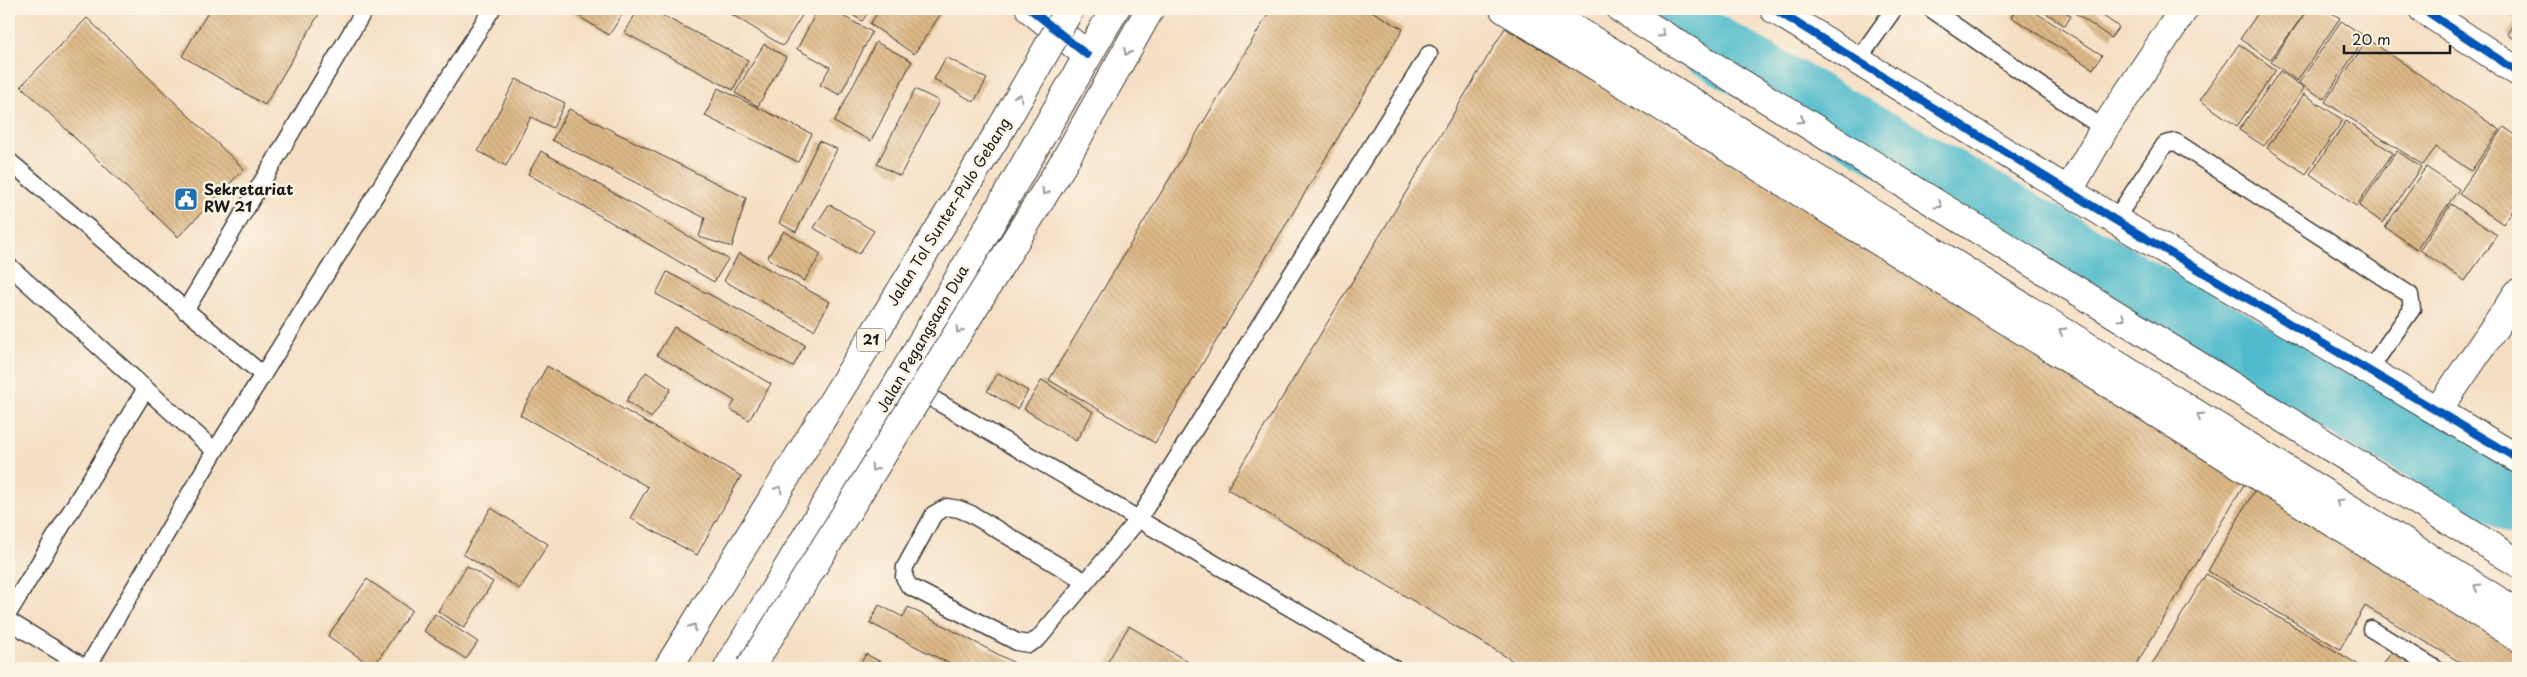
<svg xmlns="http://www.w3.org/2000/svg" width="2527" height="677" font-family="'Playpen Sans',sans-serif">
  <defs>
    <pattern id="building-back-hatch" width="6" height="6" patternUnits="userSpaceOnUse" patternTransform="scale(1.25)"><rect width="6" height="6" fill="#ddb887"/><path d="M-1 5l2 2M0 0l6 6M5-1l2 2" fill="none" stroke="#bd9e74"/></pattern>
  </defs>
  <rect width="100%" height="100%" fill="#fcf5e5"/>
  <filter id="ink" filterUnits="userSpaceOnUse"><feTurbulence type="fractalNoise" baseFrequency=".02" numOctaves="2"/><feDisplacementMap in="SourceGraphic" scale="10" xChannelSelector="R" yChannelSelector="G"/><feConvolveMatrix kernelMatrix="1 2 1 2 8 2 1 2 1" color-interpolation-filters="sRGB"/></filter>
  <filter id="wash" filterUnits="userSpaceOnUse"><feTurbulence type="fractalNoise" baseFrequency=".0096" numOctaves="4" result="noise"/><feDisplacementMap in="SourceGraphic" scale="20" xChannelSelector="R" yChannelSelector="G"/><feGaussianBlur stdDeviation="1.12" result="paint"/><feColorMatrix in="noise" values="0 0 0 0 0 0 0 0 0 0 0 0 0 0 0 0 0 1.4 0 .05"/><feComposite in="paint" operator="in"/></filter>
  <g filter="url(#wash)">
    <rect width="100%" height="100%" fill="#f5dfc4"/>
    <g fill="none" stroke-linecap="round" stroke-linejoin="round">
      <path stroke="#50bbcc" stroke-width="64" d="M1646,9L2518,504"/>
    </g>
    <g id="blocks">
      <path fill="url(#building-back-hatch)" d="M210,9H322L265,105L182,56Z
        M567,9H626L609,35Z
        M638,9H650L748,60L733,90L625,33Z
        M723,9H806L783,46Z
        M818,9H830L872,32L840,95L820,85L830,67L797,49Z
        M843,9H871L862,21Z
        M880,9H944L914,54L870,24Z
        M1271,9H1368L1403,29L1155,443L1049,380Z
        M2016,9H2030L2102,55L2093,69L2011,17Z
        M2040,9H2061L2071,16L2065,26Z
        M2069,9H2093L2119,27L2111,38Z
        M2261,9H2325L2340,18L2297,81L2271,62L2305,13L2270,60L2240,39Z
        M2504,9H2518V14L2516,17Z
        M2518,17V42L2507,34Z
        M87,18L244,169L178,237L21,86Z
        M2341,21L2366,37L2324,99L2299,83Z
        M1505,28L2249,476L2134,668H1525L1227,489Z
        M2368,39L2500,130L2471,171L2436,147L2423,165L2325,102Z
        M876,42L912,61L871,141L834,122Z
        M764,44L786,57L758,106L735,93Z
        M2239,44L2276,70L2237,126L2200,100Z
        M946,57L987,79L974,102L934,79Z
        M2280,71L2304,88L2264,146L2239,130Z
        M516,79L565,103L553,128L531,117L506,166L478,151Z
        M718,88L812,134L798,162L705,116Z
        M915,89L939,101L900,176L877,164Z
        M2304,94L2343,120L2306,174L2267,148Z
        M569,109L746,198L732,247L699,237L705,218L552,140Z
        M2346,121L2393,153L2356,206L2310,174Z
        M2504,127L2518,137V203L2503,224L2459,194Z
        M819,141L837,149L796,232L779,223Z
        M541,151L728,259L714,282L528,174Z
        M2397,151L2421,167L2383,223L2359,206Z
        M2426,167L2459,189L2417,249L2385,227Z
        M829,204L874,231L859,254L814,228Z
        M2451,204L2497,235L2465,281L2420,250Z
        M784,231L821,254L804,281L767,258Z
        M739,253L830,302L814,330L724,281Z
        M667,272L805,345L793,367L656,294Z
        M674,327L771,384L749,420L730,409L735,401L657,355Z
        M547,366L741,476L697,555L630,518L648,487L520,415Z
        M646,372L671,389L651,418L626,401Z
        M998,373L1028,391L1017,409L987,391Z
        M1042,380L1093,412L1076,441L1024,409Z
        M2257,486L2518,648V668H2470L2365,606L2340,649L2208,571Z
        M491,508L548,544L520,589L463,554Z
        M467,566L493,582L464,628L438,611Z
        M2206,574L2305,633L2364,668H2150Z
        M367,579L412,610L373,667L328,636Z
        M879,605L903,617L908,607L1024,668H958L870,623Z
        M435,614L478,642L466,659L424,631Z
        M1129,626L1198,668H1104Z
        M2392,651L2422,668H2381Z
        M866,654L892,668H858Z"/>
    </g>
  </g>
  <g filter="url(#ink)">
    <use href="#blocks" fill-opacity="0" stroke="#3d3935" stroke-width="1"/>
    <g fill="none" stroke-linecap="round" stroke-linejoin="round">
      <g stroke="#3d3935" stroke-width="19">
        <path id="service" d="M1931,9L2104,129
          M1858,60L1894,9
          M9,161L263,375
          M2115,220L2165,144L2175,142L2179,144L2410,295L2412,309L2369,370
          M9,266L215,451L492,9
          M185,311L365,9
          M914,388L1393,668
          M1086,582L971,514L959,509L947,507L934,514L905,567L904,577L909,586L1017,642L1029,644L1038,639L1138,520L1429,54
          M9,612L145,390
          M9,621L86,668
          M2371,629L2435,668
          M87,668L215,451"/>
      </g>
      <g stroke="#3d3935" stroke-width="30">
        <path id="minor" d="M1030,9L1087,55
          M1774,9L2115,220L2518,459
          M2423,9L2518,72
          M2069,190L2104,129L2184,9
          M2438,410L2518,293"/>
      </g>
      <g stroke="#3d3935" stroke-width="30">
        <path id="secondary" d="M1504,9L2518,637
          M1542,9L2518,613
          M1621,9L2518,563
          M728,668L900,380L1115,9"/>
      </g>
      <use href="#service" stroke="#fff" stroke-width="16"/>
      <use href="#minor" stroke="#fff" stroke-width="28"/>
      <use href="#secondary" stroke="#fff" stroke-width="28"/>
      <g stroke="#3d3935" stroke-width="30" stroke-linecap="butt">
        <path id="motorway-bridge" d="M668,668L1002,127L1070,9
          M750,668L1064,162L1150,9"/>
      </g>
      <use href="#motorway-bridge" stroke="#fff" stroke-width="28"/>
      <g stroke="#fcf5e5" stroke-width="11">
        <path id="cycleway" d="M1030,9L1087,55
          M1774,9L2115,220L2518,459
          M2423,9L2518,72"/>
      </g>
      <use href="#cycleway" stroke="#0057b8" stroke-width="8"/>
    </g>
    <defs><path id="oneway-chevron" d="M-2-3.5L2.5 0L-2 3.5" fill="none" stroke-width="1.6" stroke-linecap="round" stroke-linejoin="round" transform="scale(1.25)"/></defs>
    <g stroke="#999">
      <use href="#oneway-chevron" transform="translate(1662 34) rotate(32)"/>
      <use href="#oneway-chevron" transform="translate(1127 52) rotate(118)"/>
      <use href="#oneway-chevron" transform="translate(1019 97) rotate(-60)"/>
      <use href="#oneway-chevron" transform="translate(1801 120) rotate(32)"/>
      <use href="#oneway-chevron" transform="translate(1045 192) rotate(122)"/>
      <use href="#oneway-chevron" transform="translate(1939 205) rotate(32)"/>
      <use href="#oneway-chevron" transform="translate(2122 318) rotate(32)"/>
      <use href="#oneway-chevron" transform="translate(959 330) rotate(122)"/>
      <use href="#oneway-chevron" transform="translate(2062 331) rotate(-148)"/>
      <use href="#oneway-chevron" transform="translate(2200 416) rotate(-148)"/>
      <use href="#oneway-chevron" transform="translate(874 468) rotate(122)"/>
      <use href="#oneway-chevron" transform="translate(779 489) rotate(-58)"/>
      <use href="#oneway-chevron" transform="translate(2339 502) rotate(-148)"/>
      <use href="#oneway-chevron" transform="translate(2477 587) rotate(-148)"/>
      <use href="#oneway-chevron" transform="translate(693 627) rotate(-58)"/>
    </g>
  </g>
  <defs>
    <g id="civic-square" transform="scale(1.25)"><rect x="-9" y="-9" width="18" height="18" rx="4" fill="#1f6fb2" stroke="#fcf5e5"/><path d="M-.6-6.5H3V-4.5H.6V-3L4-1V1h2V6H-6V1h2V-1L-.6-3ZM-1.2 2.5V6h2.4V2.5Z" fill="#fff"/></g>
  </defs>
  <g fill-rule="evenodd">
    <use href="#civic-square" x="186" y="199"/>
  </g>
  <g text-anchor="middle" stroke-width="5" stroke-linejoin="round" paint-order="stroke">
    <rect fill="#fcf5e5" stroke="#5f5d58" stroke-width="1" x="857" y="328.5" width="28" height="23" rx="4"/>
    <g font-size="14" font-weight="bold" fill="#1c1c1c">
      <text x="871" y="345">21</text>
    </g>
    <g font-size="15" font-weight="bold" fill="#1c1c1c" stroke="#fcf5e5" text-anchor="start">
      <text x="204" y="195">Sekretariat<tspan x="204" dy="17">RW 21</tspan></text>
    </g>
    <g font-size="15" fill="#1c1c1c" stroke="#fcf5e5">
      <text transform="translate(949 212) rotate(-58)" y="5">Jalan Tol Sunter–Pulo Gebang</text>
      <text transform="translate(923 339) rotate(-60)" y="5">Jalan Pegangsaan Dua</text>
    </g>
  </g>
  <rect width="2527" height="677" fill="none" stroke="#fcf5e5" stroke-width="30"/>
  <path d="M2344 45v8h106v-8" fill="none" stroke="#1c1c1c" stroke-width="2.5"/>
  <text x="2352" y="45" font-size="15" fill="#1c1c1c" stroke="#fcf5e5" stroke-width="4" paint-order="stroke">20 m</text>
</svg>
